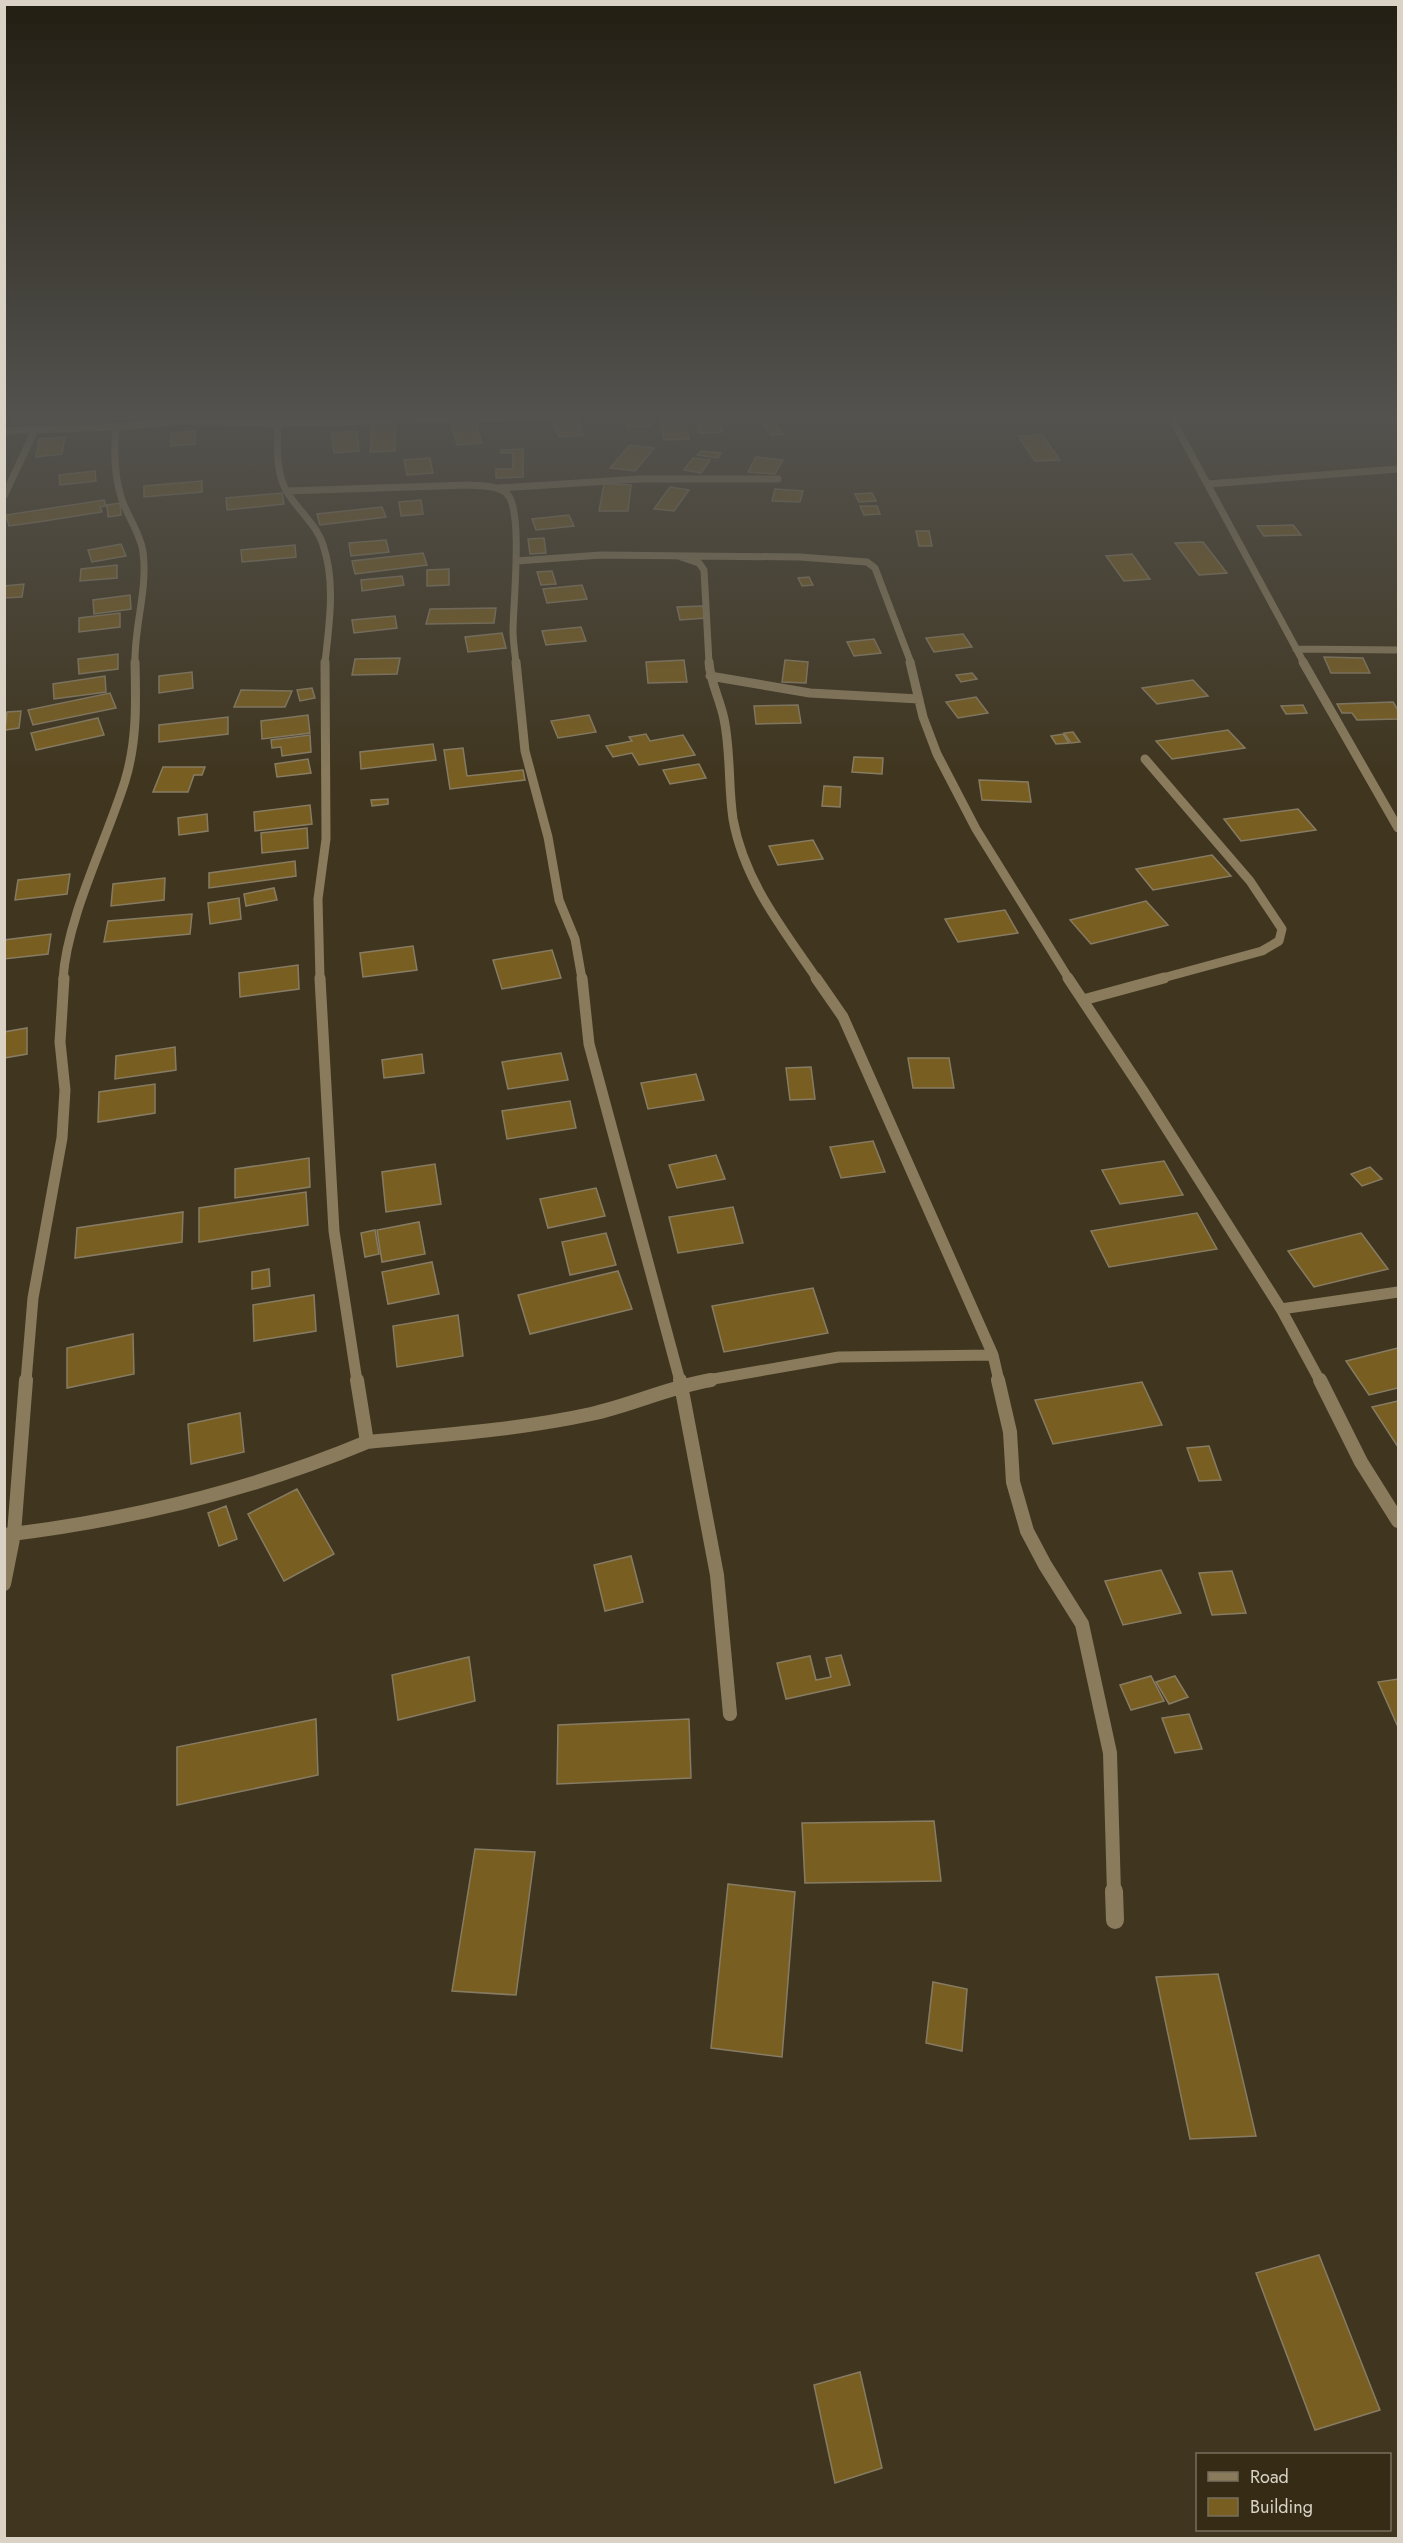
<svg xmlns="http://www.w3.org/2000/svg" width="1403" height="2543" font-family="Jost,sans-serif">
  <rect width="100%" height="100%" fill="#403620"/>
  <path fill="#785e21" stroke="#877c63" stroke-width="1.5" d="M19,415H47L41,423H13Z
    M113,415H140V417L112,419Z
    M576,415L584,435L559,437L551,418Z
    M684,416L689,439L664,440L659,417Z
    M75,417V420L88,419L87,425L58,427L59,418Z
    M648,417L651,426L627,428L625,418Z
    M475,420L482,443L457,445L451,422Z
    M719,420L722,432L699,433L696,421Z
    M774,422L783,434L771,435L762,423Z
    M396,425L395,451L370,452L372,426Z
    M195,431V444L171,446V433Z
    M357,431L359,451L334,453L331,433Z
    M1042,435L1060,460L1035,461L1018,436Z
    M65,437L62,454L36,457L39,439Z
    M630,445L654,448L635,471L610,468Z
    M523,449V477L496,478V469H513V453H501V450Z
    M701,451L721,453L718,458L697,455Z
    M756,457L783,460L775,474L748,472Z
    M430,458L433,473L407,475L404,460Z
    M693,458L710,460L701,473L684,470Z
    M95,471L96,481L60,485L59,475Z
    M202,481V492L144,497V486Z
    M604,484L631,485L628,511H599Z
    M670,487L689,490L674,511L654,509Z
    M775,489L803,491L800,502L772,501Z
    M282,493L284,504L227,510L226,498Z
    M872,493L876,501L859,502L855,494Z
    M104,500L106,506L100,507L102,512L38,522L9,526L6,515Z
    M421,500L423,514L401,516L399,502Z
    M120,503L121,515L108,517L107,505Z
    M860,506H877L880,514L864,515Z
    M382,507L386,517L320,525L317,514Z
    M569,515L574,526L536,530L532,519Z
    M1293,525L1301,535L1264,536L1257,526Z
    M916,531H929L932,546H919Z
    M544,538L546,553L530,554L528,539Z
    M386,540L389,552L351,556L349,543Z
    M1203,542L1227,573L1199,575L1175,543Z
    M121,544L126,556L92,562L88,550Z
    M295,545L296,557L242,562L241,550Z
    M423,553L427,565L355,574L352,561Z
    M1132,554L1150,579L1124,581L1106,556Z
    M117,565V578L80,581L81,569Z
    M449,569V585L427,586V570Z
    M552,571L556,584L541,585L537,572Z
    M402,576L404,585L362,591L361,580Z
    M809,577L813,585L802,586L798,578Z
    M24,584L22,597L4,598V586Z
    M582,585L587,599L547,603L543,589Z
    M130,595L131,609L94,614L93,600Z
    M703,606L706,618L680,620L677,607Z
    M496,608L494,623L426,624L430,609Z
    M120,613V627L79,632V618Z
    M395,616L397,628L354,633L352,620Z
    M581,627L586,641L546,645L542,631Z
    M502,633L506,648L468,652L465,637Z
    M963,634L972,647L934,652L926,638Z
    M874,639L881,653L854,656L847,642Z
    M118,654V669L79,674L78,659Z
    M1324,657L1363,658L1370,673H1331Z
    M400,658L397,674L352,675L355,659Z
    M684,660L687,682L648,683L646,662Z
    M785,660L808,662L806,683L782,682Z
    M192,672L193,688L159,693V676Z
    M972,673L977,679L961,682L956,675Z
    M105,676L106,692L54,699L53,684Z
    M1193,680L1208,696L1157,704L1142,688Z
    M312,688L315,698L300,701L297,690Z
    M241,690L292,691L285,707H234Z
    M110,693L116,708L33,725L28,710Z
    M976,697L988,713L958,718L946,702Z
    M1393,702L1398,710V719L1357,720L1352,713H1342L1337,704Z
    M798,705L801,723L756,724L754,706Z
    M1303,705L1307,713L1286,714L1281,706Z
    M21,711L19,728L5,730L7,712Z
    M308,715L310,733L262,739L261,721Z
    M589,715L596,732L558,738L551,721Z
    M228,717V734L159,742V725Z
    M98,718L104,735L36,750L31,733Z
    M1228,730L1245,748L1172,759L1156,741Z
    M1073,732L1080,742L1071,743L1064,733Z
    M646,734L650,741L683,735L695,755L639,765L632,753L613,757L606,746L632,741L629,737Z
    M1063,734L1069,743L1056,744L1051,736Z
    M310,735L311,752L282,756L281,747L272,748L271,740Z
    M433,744L436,760L361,769L360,752Z
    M463,748L467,776L523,770L525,780L450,789L444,750Z
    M854,757L883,758L882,774L852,772Z
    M308,759L311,773L277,777L275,764Z
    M699,764L706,778L670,784L663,770Z
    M163,767H205L202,775H194L188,792H153Z
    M979,780L1028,782L1031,802L982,800Z
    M824,786L841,787L840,807L822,806Z
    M388,799V804L372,806L371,800Z
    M310,805L312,824L255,831L254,812Z
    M1298,809L1316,830L1241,841L1224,819Z
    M207,814L208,831L179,835L178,818Z
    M307,828L308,848L262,853L261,833Z
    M813,840L823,859L778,865L769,846Z
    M1212,855L1231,876L1153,890L1136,869Z
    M295,861L296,876L209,888V873Z
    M70,874L67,894L15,900L18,880Z
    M165,878L164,900L111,906L113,884Z
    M274,888L277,900L246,906L244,894Z
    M239,898L241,919L210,924L208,903Z
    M1146,901L1168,925L1091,944L1070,920Z
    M1005,910L1018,933L958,942L945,919Z
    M192,914L190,934L104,942L108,921Z
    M51,934L48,954L4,959V940Z
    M413,946L417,970L363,977L360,953Z
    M552,950L561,978L502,989L493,960Z
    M298,965L299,989L240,997L239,973Z
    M27,1028V1054L4,1058V1032Z
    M175,1047L176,1070L115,1079L116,1056Z
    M561,1053L568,1080L508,1089L502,1062Z
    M422,1054L424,1073L384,1078L382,1060Z
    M908,1058H949L954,1088H913Z
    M811,1067L815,1099L790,1100L786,1068Z
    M696,1074L704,1100L648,1109L641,1083Z
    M155,1084V1113L98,1122L99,1092Z
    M570,1101L576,1128L507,1139L502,1111Z
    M873,1141L885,1172L841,1178L830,1147Z
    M716,1155L725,1179L677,1188L669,1165Z
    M309,1158L310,1187L235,1198V1169Z
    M1164,1161L1183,1195L1120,1204L1102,1170Z
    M435,1164L441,1204L386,1212L382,1172Z
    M1370,1167L1382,1179L1362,1186L1351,1174Z
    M596,1188L605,1216L548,1228L540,1199Z
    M306,1192L308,1225L199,1242V1208Z
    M733,1207L743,1243L678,1253L669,1217Z
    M183,1212L182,1242L75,1258L77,1228Z
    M1197,1213L1217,1249L1109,1267L1091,1231Z
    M419,1222L425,1254L382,1262L377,1230Z
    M375,1230L379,1254L365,1257L361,1233Z
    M606,1233L616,1265L570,1275L562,1242Z
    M1361,1233L1388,1269L1314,1287L1288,1251Z
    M432,1262L439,1294L388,1304L382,1272Z
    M269,1269L270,1286L252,1289V1272Z
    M618,1271L632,1309L530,1334L518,1295Z
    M813,1288L828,1333L724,1352L712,1306Z
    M314,1295L316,1331L254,1341L253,1305Z
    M458,1315L463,1356L397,1367L393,1326Z
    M133,1334L134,1374L67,1388V1348Z
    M1398,1348V1388L1369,1395L1346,1361Z
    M1142,1382L1162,1425L1053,1444L1035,1400Z
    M1398,1401V1447L1372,1407Z
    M240,1413L244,1452L191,1464L188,1424Z
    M1209,1446L1221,1480L1199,1481L1187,1448Z
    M297,1489L334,1554L284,1581L248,1514Z
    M226,1506L237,1539L219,1546L208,1513Z
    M631,1556L643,1602L605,1611L594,1565Z
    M1161,1570L1181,1613L1123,1625L1105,1581Z
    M1232,1571L1246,1613L1212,1615L1199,1573Z
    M841,1655L850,1685L786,1699L777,1663L810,1656L816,1680L831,1677L826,1658Z
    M469,1657L475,1701L398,1720L392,1675Z
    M1151,1676L1164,1701L1131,1710L1120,1685Z
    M1175,1676L1188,1697L1169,1704L1156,1682Z
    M1398,1679V1727L1378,1682Z
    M1189,1714L1202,1749L1175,1753L1162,1718Z
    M316,1719L318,1775L177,1805V1747Z
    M689,1719L691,1778L557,1784L558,1725Z
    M934,1821L941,1881L805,1883L802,1823Z
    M475,1849L535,1852L516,1995L452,1991Z
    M728,1884L795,1892L782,2057L711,2048Z
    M1218,1974L1256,2136L1190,2139L1156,1977Z
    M933,1982L967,1989L962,2051L926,2043Z
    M1319,2255L1380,2410L1315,2430L1256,2273Z
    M860,2372L882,2468L835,2483L814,2385Z"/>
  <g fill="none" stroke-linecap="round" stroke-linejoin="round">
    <path stroke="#897b5c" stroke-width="7" d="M278,415C278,440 274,470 287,492C297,509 317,525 323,545C336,582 329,625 325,663
      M1170,415L1304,663
      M116,427C114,453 114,475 122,500C128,517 141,535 143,552C148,589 134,627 135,663
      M4,431L116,427L186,421L279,424L566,415
      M1208,484L1398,469
      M499,488L640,479H778
      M286,491L469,485C481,486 500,485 508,495C523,513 513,605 513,631C513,642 515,653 516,663
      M4,496L35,430
      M678,556L699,563L704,570L709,663
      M516,561L601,555L800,557L867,562L875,568L911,663
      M1296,649L1398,650"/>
    <path stroke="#897b5c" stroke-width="9" d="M516,662L525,751L548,837L559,900L575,939L582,979
      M709,662C710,682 720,699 724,719C731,752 728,786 733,819C744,881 783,929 817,979
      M910,662L923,717L937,754L976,829L1069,979
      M1303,662L1398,828
      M710,676L810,693L919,699
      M1145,759L1250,881L1282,929L1279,941L1262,951L1159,979
      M63,979C67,917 106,842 125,781C137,742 136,703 135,662
      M320,979L318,899L326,839L325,662"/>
    <path stroke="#897b5c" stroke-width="11" d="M320,978L334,1231L357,1381
      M582,978L589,1044L680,1381
      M816,978L843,1017L993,1355L999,1381
      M1068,978L1143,1091L1281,1309L1320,1381
      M1083,1000L1164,978
      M1281,1309L1398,1292
      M26,1381L33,1298L62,1138L65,1090L60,1042L64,978
      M702,1381L839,1357L993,1355"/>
    <path stroke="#897b5c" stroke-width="14" d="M680,1380L717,1575L730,1714
      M998,1380L1010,1432L1013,1482L1027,1531L1045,1565L1082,1624L1110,1753L1114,1893
      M1320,1380L1361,1462L1398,1521
      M367,1442C442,1435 517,1430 591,1414C632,1405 669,1387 711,1380
      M4,1535C129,1520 250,1491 367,1442L357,1380
      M4,1584L14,1534L26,1380"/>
    <path stroke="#897b5c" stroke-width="18" d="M1114,1891L1115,1920"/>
  </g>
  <linearGradient id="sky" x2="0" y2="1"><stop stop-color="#231e12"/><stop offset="0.54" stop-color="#53524e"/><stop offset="1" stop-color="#53524e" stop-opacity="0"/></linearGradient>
  <rect width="1403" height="771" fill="url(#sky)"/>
  <rect width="1403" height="2543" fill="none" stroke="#d9d2c5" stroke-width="12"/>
  <rect x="1196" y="2453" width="195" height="78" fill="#362c16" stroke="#776e5c" stroke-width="1.5"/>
  <rect x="1208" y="2472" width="30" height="9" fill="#897b5c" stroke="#776e5c" stroke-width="1.5"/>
  <text x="1250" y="2483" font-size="18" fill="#d9d2c5">Road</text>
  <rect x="1208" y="2498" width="30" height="18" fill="#785e21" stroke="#776e5c" stroke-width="1.5"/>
  <text x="1250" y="2513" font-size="18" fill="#d9d2c5">Building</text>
</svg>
